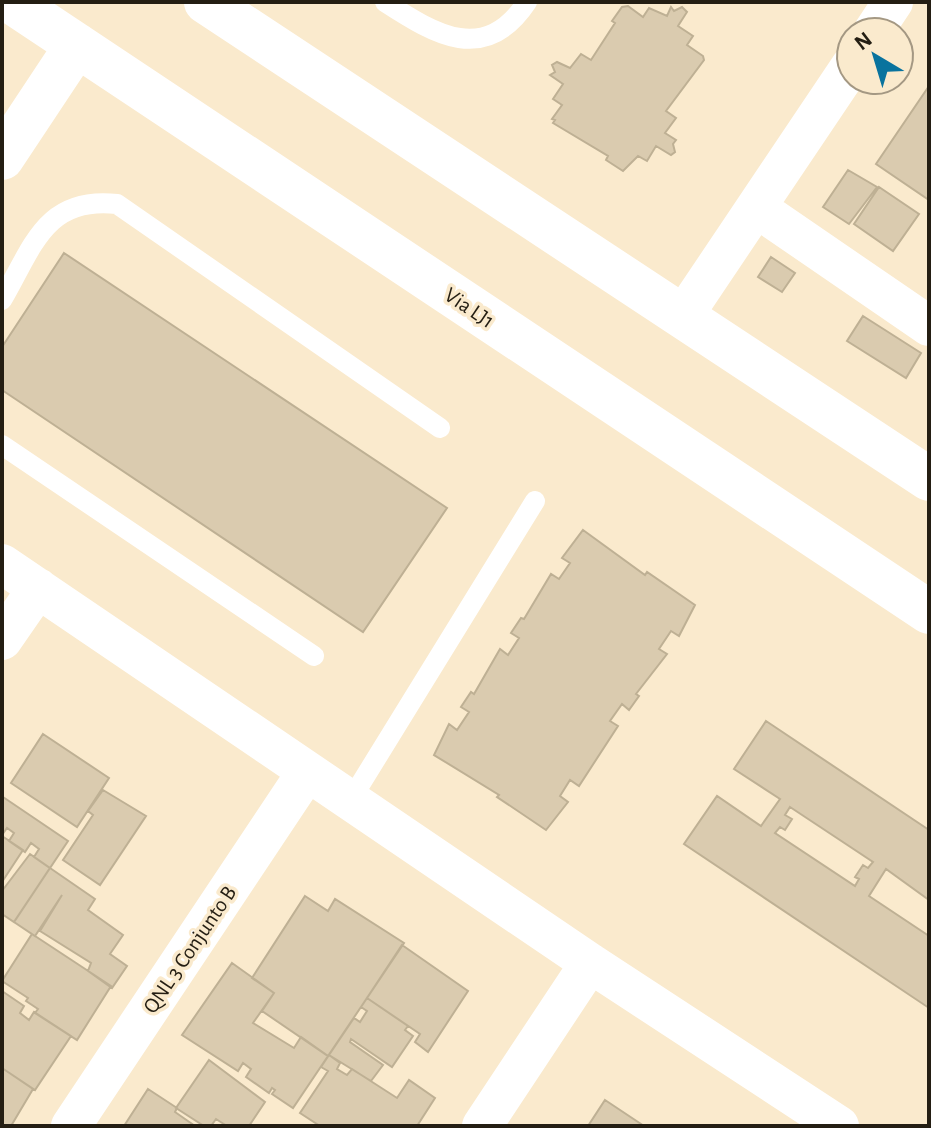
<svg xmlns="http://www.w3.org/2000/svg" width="931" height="1128" font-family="'Alegreya Sans',sans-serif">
  <rect width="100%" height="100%" fill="#faeacd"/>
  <path fill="#dacbaf" stroke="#beb094" stroke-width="2" fill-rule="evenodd" d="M628,6L643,17L649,8L667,16L671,7L674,11L682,7L687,12L678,26L693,36L687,45L703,56L704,60L666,111L676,118L665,133L676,140L673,144L675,152L671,155L656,146L647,161L638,156L623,171L606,160L608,156L553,123L555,120L552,119L562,105L553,99L563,84L550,75L555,72L552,65L557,62L570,68L581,54L591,60L615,23L612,21L622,7Z
    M929,86V200L876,164Z
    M848,170L877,187L849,224L823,207Z
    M879,187L919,214L893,251L854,224Z
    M64,253L447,508L363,632L2,390V347Z
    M771,257L795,273L782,292L758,277Z
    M863,316L921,353L906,378L847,341Z
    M583,530L645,575L647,572L695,605L679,636L671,631L659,649L667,654L636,694L639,696L629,710L622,704L610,721L618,726L579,786L570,780L560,796L568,802L546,830L497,797L499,795L434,755L449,724L457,730L469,712L461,707L471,692L474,694L500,649L508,655L519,638L511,633L521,618L524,619L551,574L559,579L570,563L562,558Z
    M766,721L929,830V900L886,869L869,896L929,936V1008L684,844L717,796L761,826L780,799L734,769ZM790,807L873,862L868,868L863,865L855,877L859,879L855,886L775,833L780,827L785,830L792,819L785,815Z
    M43,734L109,778L77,827L11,783Z
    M103,790L146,816L100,885L63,860L93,815L88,811Z
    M3,797L68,841L50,868L34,857L39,849L31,843L25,852L9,841L14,833L7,828L2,835Z
    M2,836L23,850L2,882Z
    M30,854L50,868L14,922L2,914V891Z
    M50,868L95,899L88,910L123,935L110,954L127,966L112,988L88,971L91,963L40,931L62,895L35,936L14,922Z
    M305,896L328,911L335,899L404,943L328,1056L262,1011L274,993L252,978Z
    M32,934L111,986L77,1040L35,1013L38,1009L26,1001L28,998L2,981Z
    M402,945L468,991L428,1052L415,1042L420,1034L367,998Z
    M232,963L274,993L253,1023L294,1048L301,1037L328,1056L293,1108L272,1094L275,1090L272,1088L269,1093L246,1077L251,1069L243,1063L238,1071L182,1035Z
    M2,991L24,1006L20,1013L29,1020L34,1012L71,1036L35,1090L2,1068Z
    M367,998L408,1026L405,1030L413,1036L392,1067L351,1039L350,1042L383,1065L371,1081L329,1055L354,1018L360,1022L367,1011L361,1007Z
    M329,1055L340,1063L337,1069L347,1075L352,1069L397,1098L409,1080L435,1098L417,1126H320L300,1113L328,1071L321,1067Z
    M209,1060L265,1102L249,1126H227L216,1119L211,1126H204L176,1108Z
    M2,1068L33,1089L11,1126H2Z
    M148,1089L177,1108L175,1112L195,1126H124Z
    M605,1100L644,1126H588Z"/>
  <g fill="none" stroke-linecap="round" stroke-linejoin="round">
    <path stroke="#fff" stroke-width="20" d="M385,2C436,35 485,65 527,2
      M2,300C33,247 45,196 117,204L440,428
      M2,445L314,656
      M350,801L535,501"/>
    <path stroke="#fff" stroke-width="40" d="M873,32L893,2
      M757,208L929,326
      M683,316L851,66
      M2,564L590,963L839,1126
      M2,640L38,588
      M71,1126L307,772
      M482,1126L590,963"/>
    <path stroke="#fff" stroke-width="44" d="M12,2L929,612
      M206,2L929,479
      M2,158L77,45"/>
  </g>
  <g text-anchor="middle" stroke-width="7" stroke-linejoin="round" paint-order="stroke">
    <g font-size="22" fill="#241e13" stroke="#faeacd">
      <text transform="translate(470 307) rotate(34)" y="8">Via LJ1</text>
      <text transform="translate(189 949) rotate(-56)" y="8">QNL 3 Conjunto B</text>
    </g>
  </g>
  <rect width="931" height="1128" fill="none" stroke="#241e13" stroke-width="8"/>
  <g transform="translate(875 56) rotate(322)"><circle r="38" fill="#faeacd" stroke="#a49883" stroke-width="2"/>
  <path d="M0-6L14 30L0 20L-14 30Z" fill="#09739e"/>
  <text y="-12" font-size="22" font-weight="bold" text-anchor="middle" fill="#241e13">N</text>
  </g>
</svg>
